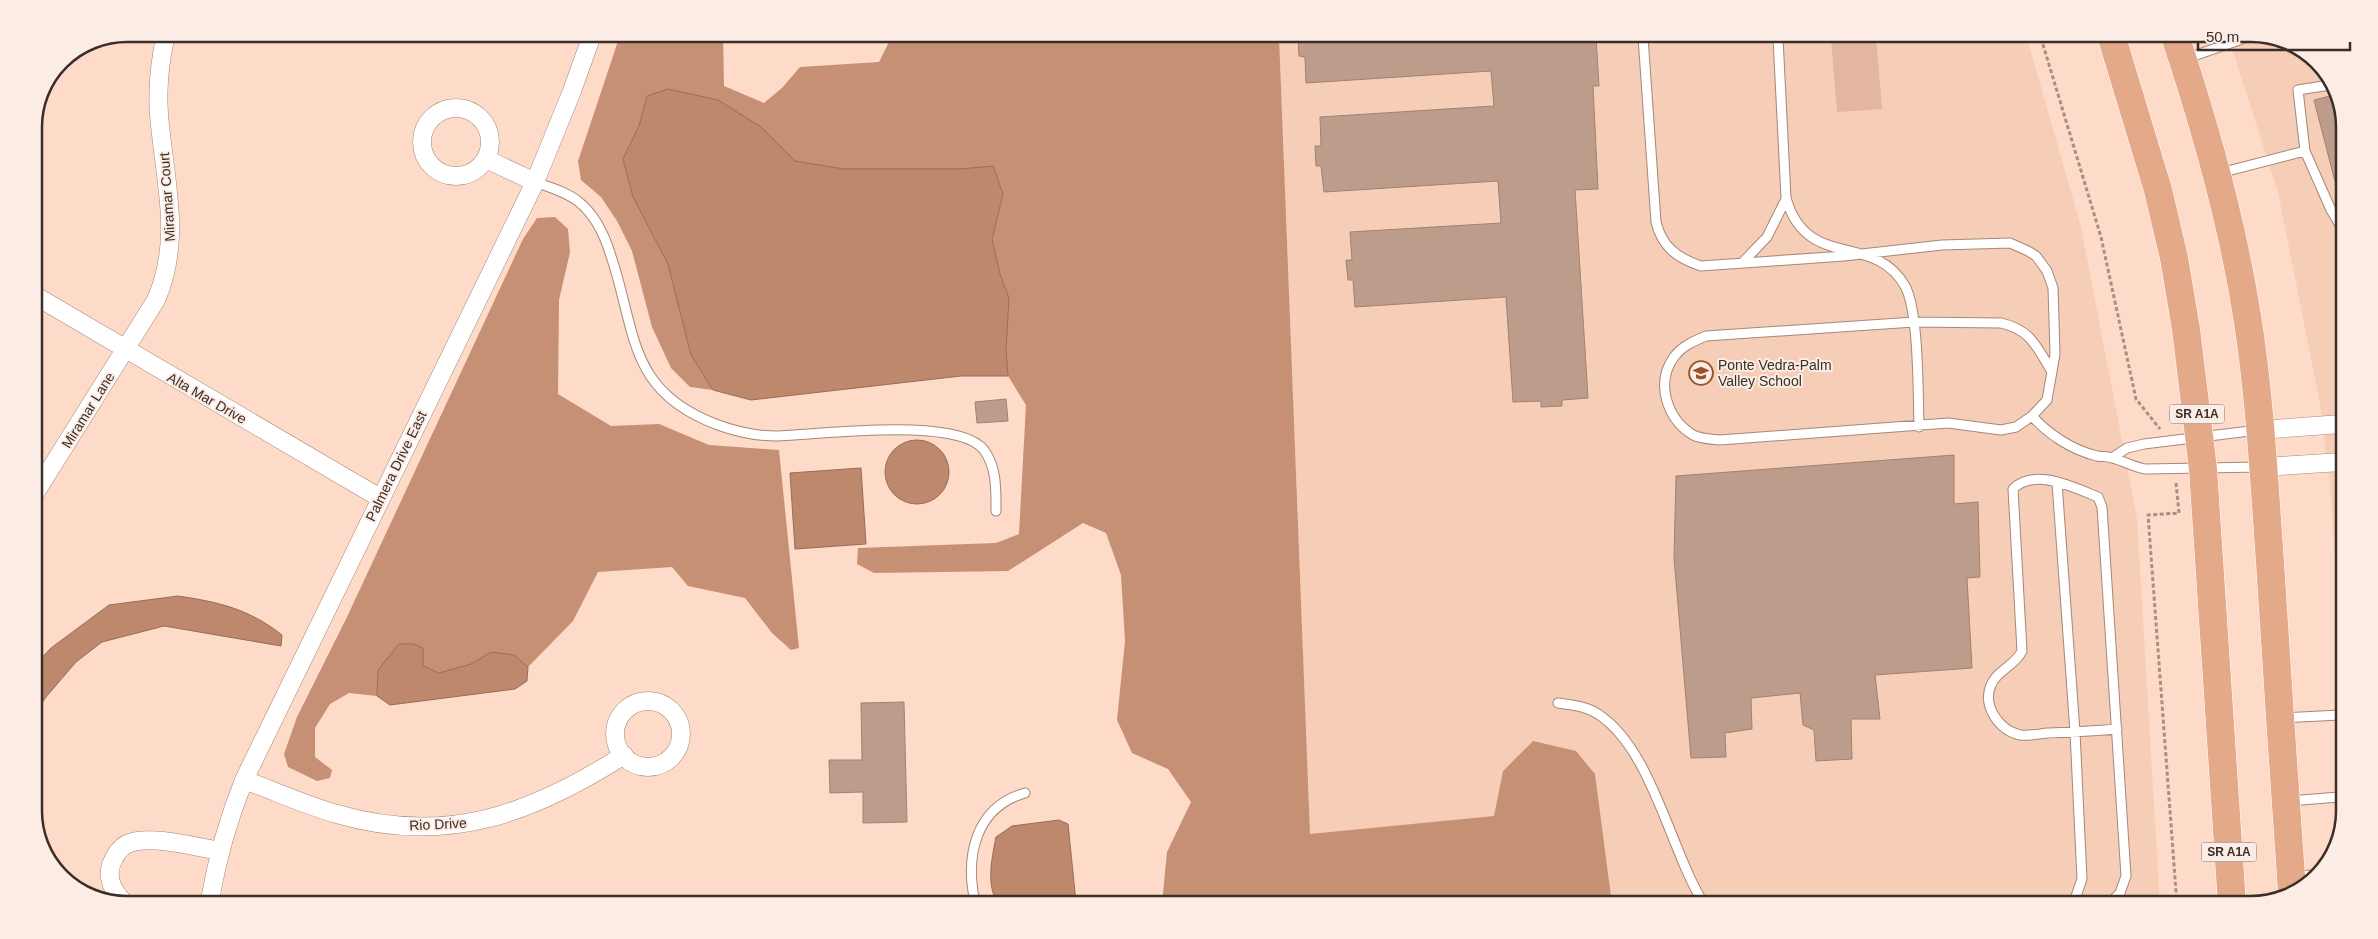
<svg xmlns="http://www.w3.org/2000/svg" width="2378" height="939" font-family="Arial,sans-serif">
  <rect width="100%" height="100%" fill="#fedac9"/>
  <path fill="#f6cdb7" d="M1279,36L2027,38L2081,227L2137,519L2160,905L1612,904L1595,774L1503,771L1494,816L1310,835Z
    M2229,39H2281L2325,71L2344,121L2341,640L2330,485L2320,403L2278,192Z"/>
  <path fill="#e2b6a0" d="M1831,38H1876L1882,109L1837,112Z"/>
  <path fill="#c59074" d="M620,35H723L724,86L764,103L782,88L800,67L879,62L892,36H1279L1310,834L1494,816L1503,771L1533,741L1576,751L1595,774L1612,904L1162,903L1167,852L1191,802L1168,769L1132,753L1117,720L1125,641L1121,575L1106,533L1083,523L1008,571L874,573L857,564L858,548L996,543L1019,534L1026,405L1008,376L1006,350L1009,298L1000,274L992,239L1003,194L993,166L960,169H844L795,161L761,127L647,96L639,126L623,159L633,197L668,264L691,355L713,390L690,387L671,368L652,327L632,251L617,221L601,197L581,180L578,161Z
    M555,217L568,229L570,252L559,300L558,394L611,426L659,424L709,445L779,450L799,648L791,650L772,633L745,598L688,586L672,567L598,572L573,621L528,667L514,655L491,652L471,664L439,673L423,666L378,670L377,696L349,693L330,704L315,728V757L332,770L330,778L317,781L288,767L284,754L297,717L347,617L523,239L537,218Z"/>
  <path fill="#be886d" stroke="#976d58" d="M668,89L718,100L761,127L795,161L844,169H960L993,166L1003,194L992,239L1000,274L1009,298L1006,350L1008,376H961L751,400L713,390L691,355L668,264L633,197L623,159L639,126L647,96Z
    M885 472a32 32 0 1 1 64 0a32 32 0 1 1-64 0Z
    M861,468L866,544L795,549L790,473Z
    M178,596C219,602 249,609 282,635L281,646L164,626L102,642L76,662L46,697L34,715V666L51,648L109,605Z
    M399,644H413L423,648V666L439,673L471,664L491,652L514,655L528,667L527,681L515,689L390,705L377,696L378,670Z
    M1059,820L1068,824L1076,902H997C986,883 992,858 996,837L1012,826Z"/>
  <path fill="#bd9c8b" stroke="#a18171" d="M1298,37H1596L1599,86H1593L1598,189L1575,190L1588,398L1562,400V406L1541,407V401L1513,402L1506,297L1355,307L1353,280H1348L1346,260H1352L1350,232L1501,223L1498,181L1324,192L1321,166H1316L1315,146H1321L1320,117L1494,106L1491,71L1306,83L1305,57L1299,56Z
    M2334,95L2344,121V192L2338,193L2314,100Z
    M1006,399L1008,421L977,423L975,402Z
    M1954,455V504L1978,502L1980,577L1967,578L1972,668L1875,675L1880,719H1851L1852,759L1816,761L1814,730L1803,725L1800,693L1751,698L1752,729L1725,733L1726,757L1691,758L1674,558L1676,476Z
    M904,702L907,822L863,823V792L830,793L829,760H862L861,703Z"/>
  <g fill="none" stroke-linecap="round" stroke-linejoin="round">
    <g stroke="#a78776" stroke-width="11">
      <path id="service" d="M1643,37L1656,222C1662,247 1677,258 1701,266L1844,256L1942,245L2010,243L2028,251L2036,256L2047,271L2053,288L2055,354L2047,400L2032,416L2016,427L2001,430L1948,423L1720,440C1711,439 1701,439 1693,435C1667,419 1655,383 1674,357C1682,346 1694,341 1706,336L1914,322L2001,323C2031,330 2036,346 2051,370
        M1778,38L1786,198C1807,272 1874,231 1905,286C1919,311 1918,395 1919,427
        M2185,59L2242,39
        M2305,151L2331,210L2343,230
        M2220,173L2305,151L2298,90L2330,85
        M535,182C549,187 567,192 579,202C595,215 604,234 610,253C637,331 626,391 718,425C737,432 757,436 777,436C820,435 957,416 984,450C997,468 996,490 996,511
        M1742,263L1767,237L1786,199
        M2032,416C2048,434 2072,450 2097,456C2102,457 2107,456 2112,458C2124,461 2133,467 2145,469L2262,467
        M2112,458L2127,448L2144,444L2258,430
        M2057,483L2075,732L2082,879L2073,905
        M1558,703C1572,705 1586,706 1598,714C1652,749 1670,850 1704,904
        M2283,718L2340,715
        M2289,801L2339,797
        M2294,876L2315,875
        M975,902C965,857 975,807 1025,793
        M2108,905L2120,893L2126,876L2102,507L2098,497C2075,488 2034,467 2013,489L2022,651C2015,666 1997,670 1991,685C1982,706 1999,730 2020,735C2028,736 2039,734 2047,733C2070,732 2094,731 2117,729"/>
    </g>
    <g stroke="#a78776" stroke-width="19">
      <path id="minor" d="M422 142a34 34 0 1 1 68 0a34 34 0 1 1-68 0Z
        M486,159L535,182
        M34,295L380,498
        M2259,430L2342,424
        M2263,467L2342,462
        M34,495L156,300C183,238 164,179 159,114C157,87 160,60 166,34
        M615 734a33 33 0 1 1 66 0a33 33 0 1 1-66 0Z
        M244,780C275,791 305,805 337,814C446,846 532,814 624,755
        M122,900C113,891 107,878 111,865C114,857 119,848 127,844C150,834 196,847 220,851
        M210,900C217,859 228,820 244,780L535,182L572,91L592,35"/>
    </g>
    <g stroke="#fff" stroke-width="29">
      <path id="primary" d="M2112,38L2158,190L2174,258L2186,329L2203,469L2232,905
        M2176,39C2206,129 2232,221 2247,316C2260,397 2264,480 2270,562C2277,672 2284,781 2292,891"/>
    </g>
    <path stroke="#a98f82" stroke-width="3" stroke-dasharray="4 2.5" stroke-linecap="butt" d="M2041,38L2101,237L2136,399L2160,429
      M2176,483L2179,513L2148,515L2177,905"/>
    <use href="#service" stroke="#fff" stroke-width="9"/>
    <use href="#minor" stroke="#fff" stroke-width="18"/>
    <use href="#primary" stroke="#e3a988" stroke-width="28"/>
  </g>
  <defs>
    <g id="school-ring" transform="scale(1.25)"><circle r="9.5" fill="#fbede5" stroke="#99522a" stroke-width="1.5"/><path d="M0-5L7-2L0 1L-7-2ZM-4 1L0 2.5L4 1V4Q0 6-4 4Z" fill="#99522a"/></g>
  </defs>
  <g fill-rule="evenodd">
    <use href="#school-ring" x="1701" y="373"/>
  </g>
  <g text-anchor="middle" stroke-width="4" stroke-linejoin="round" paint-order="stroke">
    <g fill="#fbede5" stroke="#756760" stroke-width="1">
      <rect x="2169.5" y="404.5" width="55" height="19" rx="4"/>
      <rect x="2201.5" y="842.5" width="55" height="19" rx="4"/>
    </g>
    <g font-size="12" font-weight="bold" fill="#3b2e27">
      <text x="2197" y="418">SR A1A</text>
      <text x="2229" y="856">SR A1A</text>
    </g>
    <g font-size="14" fill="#3b2e27" stroke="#fbede5">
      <text transform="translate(167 197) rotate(-94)" y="5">Miramar Court</text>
      <text transform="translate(207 398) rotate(30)" y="5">Alta Mar Drive</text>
      <text transform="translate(88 410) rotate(-58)" y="5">Miramar Lane</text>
      <text transform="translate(396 466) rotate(-64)" y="5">Palmera Drive East</text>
      <text transform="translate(438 824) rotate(-3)" y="5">Rio Drive</text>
    </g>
    <g font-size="14" fill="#3b2e27" stroke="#fbede5" text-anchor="start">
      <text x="1718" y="370">Ponte Vedra-Palm<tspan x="1718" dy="16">Valley School</tspan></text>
    </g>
  </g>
  <path d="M0 0H2378V939H0ZM127 42H2251A85 85 0 0 1 2336 127V811A85 85 0 0 1 2251 896H127A85 85 0 0 1 42 811V127A85 85 0 0 1 127 42Z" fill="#fbede5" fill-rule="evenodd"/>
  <path fill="none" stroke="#3b2e27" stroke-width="2.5" d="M127 42H2251A85 85 0 0 1 2336 127V811A85 85 0 0 1 2251 896H127A85 85 0 0 1 42 811V127A85 85 0 0 1 127 42Z"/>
  <path d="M2198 42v8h152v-8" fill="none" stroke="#3b2e27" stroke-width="2.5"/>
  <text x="2206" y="42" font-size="15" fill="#3b2e27" stroke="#fbede5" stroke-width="4" paint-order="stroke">50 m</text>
</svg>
